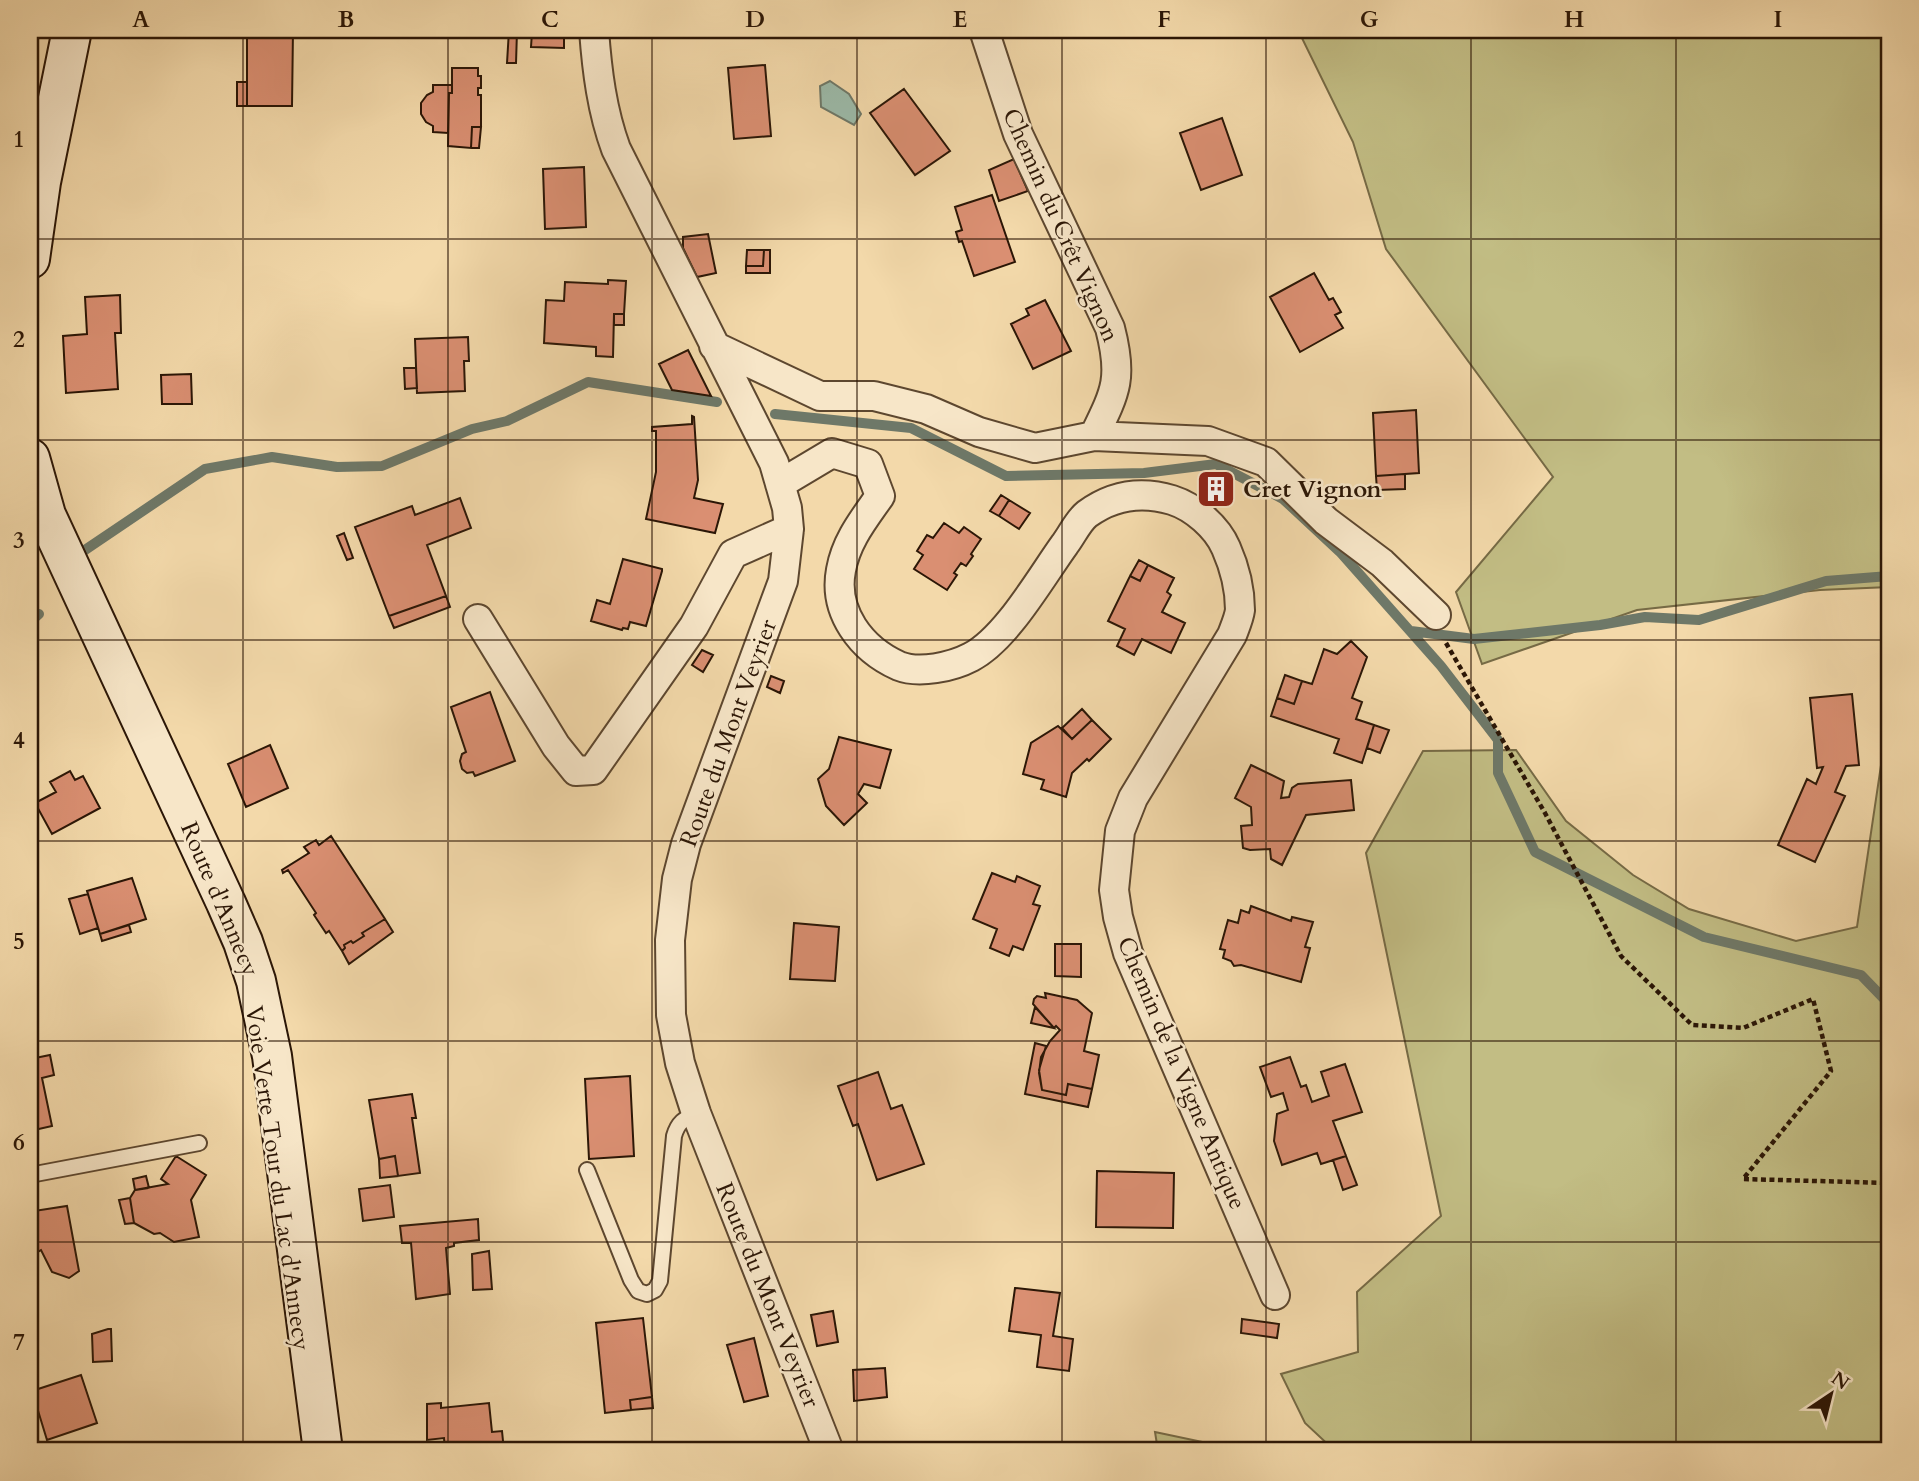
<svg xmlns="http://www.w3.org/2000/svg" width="1919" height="1481" font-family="Cardo,serif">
  <rect width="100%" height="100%" fill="#f3d9aa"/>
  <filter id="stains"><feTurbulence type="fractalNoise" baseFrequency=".00286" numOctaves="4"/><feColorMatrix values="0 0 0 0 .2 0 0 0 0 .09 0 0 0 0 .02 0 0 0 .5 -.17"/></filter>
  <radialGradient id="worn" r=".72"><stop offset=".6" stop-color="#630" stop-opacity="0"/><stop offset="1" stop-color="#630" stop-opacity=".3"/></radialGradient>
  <path fill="#c2bd84" stroke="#766a45" stroke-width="2" d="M1298,30H1889V587L1820,590L1637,610L1482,664L1456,592L1553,477L1386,249L1353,142Z
    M1889,736V1451H1335L1305,1423L1281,1374L1358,1352L1357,1292L1441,1216L1366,853L1423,751L1516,750L1566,821L1633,875L1689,909L1796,941L1857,927L1884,745Z
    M1155,1432L1245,1451H1158Z"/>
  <path fill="#9bbaa9" stroke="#6e7868" stroke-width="2" d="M830,81L849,94L861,114L854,125L821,107L820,86Z"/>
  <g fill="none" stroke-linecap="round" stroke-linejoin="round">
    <path stroke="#6e7868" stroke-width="10" d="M775,414L911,428L1006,476L1144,473L1216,464L1283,499L1340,552L1441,666L1498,740V773L1535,852L1704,937L1861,975L1889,1004
      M82,552L205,469L272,457L337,467L382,466L472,429L507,421L588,382L717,402
      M30,622L39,614
      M1411,631L1474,639L1600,625L1645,617L1699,620L1826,581L1889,576"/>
  </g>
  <path fill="#da8f72" stroke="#2b1606" stroke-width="2" d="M247,30H293L292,106H247Z
    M509,30H564V48L531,47L532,32L517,31L516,63H507Z
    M765,65L771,136L734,139L728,68Z
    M452,68H478V76H481V88H478V95H481V127H472L471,148L448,146L449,93H452Z
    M237,82H247V106H237Z
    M433,85H452V93H449L448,133L433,132V126L426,122L421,114V103L427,95L433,92Z
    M904,89L950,151L915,175L870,113Z
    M1222,118L1242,175L1201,190L1180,133Z
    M472,127H481L479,148H471Z
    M1014,159L1028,191L999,201L989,170Z
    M584,167L586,227L545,229L543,169Z
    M992,195L1015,262L974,276L962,241L959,242L956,232L962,230L955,207Z
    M708,234L716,273L697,277L683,248V237Z
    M747,250H764L763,266H746Z
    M764,250H770V273H746V266H763Z
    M1314,273L1329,300L1333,298L1341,312L1335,315L1343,328L1300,352L1270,297Z
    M608,280L626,281L624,314H614L613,357L596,356V347L544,343L546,300L564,301L565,282L608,284Z
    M120,295L121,333H115L118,389L66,393L63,336L87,334L85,297Z
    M1045,300L1071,351L1033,369L1011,324L1029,315L1026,309Z
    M614,314H624V325H614Z
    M468,337L469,361H464L465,391L417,393L415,339Z
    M688,350L711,396L672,390L659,364Z
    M404,368H416L417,388L405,389Z
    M191,374L192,404H162L161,375Z
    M1416,410L1419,473L1376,476L1373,413Z
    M692,416L694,417L698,480L694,498L723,504L715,533L646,519L656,472V431H652V427L692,424Z
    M1405,474V489L1377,490L1376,476Z
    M1213,481L1225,488L1220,497L1208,490Z
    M1001,495L1009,500L999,516L990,511Z
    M460,498L471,528L427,545L446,596L389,616L355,527L412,506L415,515Z
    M1009,500L1030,513L1019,529L999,516Z
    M944,523L959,533L964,527L981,539L971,554L973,556L966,566L961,563L954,573L957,575L947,590L914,569L923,555L917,551L927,535L933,538Z
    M344,533L353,558L347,560L337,536Z
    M623,559L662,569V571L646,626L630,622L628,629L623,628L622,630L591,621L597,600L610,604Z
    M1139,560L1148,565L1140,581L1130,576Z
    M1148,565L1174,578L1167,592L1171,595L1162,612L1185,623L1171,653L1142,639L1134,655L1117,646L1125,629L1108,621L1130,576L1140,581Z
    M446,596L450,607L394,628L389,616Z
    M1351,641L1367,657L1352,698L1362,702L1356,719L1374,725L1362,763L1334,753L1339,739L1271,716L1277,698L1294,704L1302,681L1312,684L1324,649L1337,654Z
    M702,650L713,655L703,672L692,665Z
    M1285,675L1302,681L1294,704L1277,698Z
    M771,676L784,681L780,693L767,687Z
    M490,692L515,761L475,776L473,772L467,773L462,769L460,761L462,754L466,752L451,707Z
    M1852,694L1859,765L1846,766L1835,792L1845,796L1815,862L1778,845L1807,779L1816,784L1823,767L1817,768L1810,698Z
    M1082,709L1092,720L1072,739L1062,728Z
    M1092,720L1111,739L1089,761L1087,759L1072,773L1066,797L1041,789L1044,780L1023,774L1031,743L1058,726L1072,739Z
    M1374,725L1389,730L1380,753L1367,748Z
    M839,737L891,750L880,788L864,784L858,794L867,803L844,825L826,806L818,779L829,769Z
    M270,745L288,788L246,807L228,764Z
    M1251,765L1284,781L1281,798L1289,797L1292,788L1298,784L1351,780L1354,810L1306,815L1282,865L1271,859L1270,849L1250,850L1243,848L1241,826L1252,825L1251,807L1235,798Z
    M70,771L75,780L83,776L100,808L52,834L35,803L56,792L50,782Z
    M331,836L385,919L362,933L364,936L353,943L351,941L344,945L345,948L342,951L329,931L326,933L314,915L316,913L288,870L283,873L282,870L309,853L304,847L316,840L319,845Z
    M992,873L1015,882L1017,876L1040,886L1033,904L1040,906L1023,950L1013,946L1009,956L990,948L997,929L973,919Z
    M132,878L146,919L100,934L87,891Z
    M88,894L98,928L80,934L69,899Z
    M1251,906L1291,921L1292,917L1313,922L1305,947L1310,948L1301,982L1241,965L1234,966L1231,961L1223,958L1225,950L1220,949L1228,920L1238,923L1241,910L1249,913Z
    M385,919L393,932L349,964L342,951L345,948L344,945L351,941L353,943L364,936L362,933Z
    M794,923L839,927L835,981L790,979Z
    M129,925L131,932L102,941L100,934Z
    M1055,944H1081V977L1055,976Z
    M1045,993L1077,1000L1092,1013L1084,1051L1099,1055L1092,1089L1068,1084L1066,1095L1042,1090L1039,1073L1041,1057L1050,1041L1060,1030L1056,1026L1054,1028L1033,1004L1034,999L1037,996L1046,998Z
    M1035,1007L1054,1028L1031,1023Z
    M1035,1043L1046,1046L1039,1070L1042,1090L1066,1095L1068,1084L1092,1089L1088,1107L1025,1094Z
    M50,1055L54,1075L42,1078L52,1126L30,1131V1059Z
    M1290,1057L1301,1087L1306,1085L1312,1102L1329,1096L1321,1072L1345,1064L1362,1112L1333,1121L1346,1156L1321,1164L1317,1153L1282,1165L1274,1141L1277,1114L1288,1110L1283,1093L1271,1097L1260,1067Z
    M878,1072L891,1109L902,1105L924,1164L877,1180L858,1124L853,1126L838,1086Z
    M630,1076L634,1156L589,1159L585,1079Z
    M412,1094L416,1118H412L420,1173L398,1176L395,1156L379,1159L369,1100Z
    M176,1156L206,1175L191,1200L199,1237L174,1242L160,1233L154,1234L134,1223L130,1198L135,1190L168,1184L161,1179Z
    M395,1156L398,1176L380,1178L379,1159Z
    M1346,1156L1357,1185L1343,1190L1333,1160Z
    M1097,1171L1174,1173L1173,1228L1096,1227Z
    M146,1176L149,1188L135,1190L133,1179Z
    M390,1185L394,1217L363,1221L359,1189Z
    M130,1198L134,1223L125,1224L119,1200Z
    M67,1206L79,1271L69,1278L52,1272L41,1250L30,1256V1215L35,1214L34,1211Z
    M478,1219L479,1240L454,1243V1246L446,1248L450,1294L416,1299L411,1243H402L400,1226Z
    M489,1251L492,1289L473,1290L472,1254Z
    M1015,1288L1060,1293L1053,1336L1073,1339L1069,1371L1037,1367L1041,1335L1009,1331Z
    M833,1311L838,1342L817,1346L811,1315Z
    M643,1318L652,1397L630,1400L631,1410L605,1413L596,1323Z
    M1242,1319L1279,1324L1277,1338L1241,1333Z
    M108,1329H111L112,1361L93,1362L92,1334Z
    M754,1338L768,1396L744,1402L727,1345Z
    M885,1368L887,1397L854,1401L853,1370Z
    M81,1375L97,1423L47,1440L32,1391Z
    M652,1397L653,1408L631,1410L630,1400Z
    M441,1403V1408L489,1403L492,1432L502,1431L504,1451H445L444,1438L427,1440V1404Z"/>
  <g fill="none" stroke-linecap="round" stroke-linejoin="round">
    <g stroke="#5d472f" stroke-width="18">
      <path id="service" d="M587,1170L631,1280L638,1291L647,1294L655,1290L660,1281L674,1136C678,1122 684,1119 696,1113
        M30,1175L199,1143"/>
    </g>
    <g stroke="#5d472f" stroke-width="32">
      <path id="minor" d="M594,30C597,71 602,111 616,149L774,463L787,508L789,529L783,581L686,844L677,879L670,940L671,1015L680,1063L696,1113L829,1451
        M714,346L820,396H874L926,409L979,432L1035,448L1094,436C1116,391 1123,378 1110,328L1018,134L984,30
        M1094,436L1208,441L1266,462L1326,521L1382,563L1436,615
        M780,484L832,453L868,464L880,496C864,519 846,541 841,570C833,612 861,649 899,666C919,674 952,667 971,657C1007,638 1041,577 1065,544C1072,535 1078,521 1087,514C1113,495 1142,491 1172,500C1194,507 1217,527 1226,548C1234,566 1240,589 1240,610C1239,618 1235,627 1232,635L1133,798L1120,831L1114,890L1118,917L1128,953L1275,1295
        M478,619L556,746L576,771L593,770L694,626L733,554L789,529"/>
    </g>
    <g stroke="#2b1606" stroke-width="42">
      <path id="secondary" d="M30,259L41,182L72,30
        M30,458L46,515L226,903L243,942L256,981L272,1056L323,1451"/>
    </g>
    <path stroke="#2b1606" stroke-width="4.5" stroke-dasharray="5 3.5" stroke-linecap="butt" d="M1446,643L1545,813L1621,956L1692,1025L1743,1028L1813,999L1831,1071L1743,1179L1889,1183"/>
    <use href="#service" stroke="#f7e6c8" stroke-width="14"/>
    <use href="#minor" stroke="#f7e6c8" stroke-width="28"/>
    <use href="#secondary" stroke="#f7e6c8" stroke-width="38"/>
  </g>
  <path fill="none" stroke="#2b1606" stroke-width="2" stroke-opacity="0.55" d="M243,30V1451M448,30V1451M652,30V1451M857,30V1451M1062,30V1451M1266,30V1451M1471,30V1451M1676,30V1451M30,239H1889M30,440H1889M30,640H1889M30,841H1889M30,1041H1889M30,1242H1889"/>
  <defs>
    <g id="building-square" transform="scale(2.0125)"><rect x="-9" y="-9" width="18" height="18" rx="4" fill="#8f2418" stroke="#f7e6c8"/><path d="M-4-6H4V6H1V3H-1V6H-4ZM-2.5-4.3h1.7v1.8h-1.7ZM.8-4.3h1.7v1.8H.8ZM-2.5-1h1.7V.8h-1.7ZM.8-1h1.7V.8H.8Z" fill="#fff"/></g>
  </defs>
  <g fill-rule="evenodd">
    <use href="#building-square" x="1216" y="489"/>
  </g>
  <g text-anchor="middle" stroke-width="5" stroke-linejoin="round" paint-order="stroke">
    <g font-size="24" fill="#2b1606" stroke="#f7e6c8">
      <text transform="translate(1061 225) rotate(66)" y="8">Chemin du Crêt Vignon</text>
      <text transform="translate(728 733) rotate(-70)" y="8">Route du Mont Veyrier</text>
      <text transform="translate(220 899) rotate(67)" y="8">Route d'Annecy</text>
      <text transform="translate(1182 1073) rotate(67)" y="8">Chemin de la Vigne Antique</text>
      <text transform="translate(278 1178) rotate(82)" y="8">Voie Verte Tour du Lac d'Annecy</text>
      <text transform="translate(768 1295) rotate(68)" y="8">Route du Mont Veyrier</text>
    </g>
    <g font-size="24" font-weight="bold" fill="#2b1606" stroke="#f7e6c8" text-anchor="start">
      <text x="1243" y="497">Cret Vignon</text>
    </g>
  </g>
  <rect width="1919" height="1481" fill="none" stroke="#f3d9aa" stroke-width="77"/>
  <g transform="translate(1831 1394) rotate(35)" stroke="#f7e6c8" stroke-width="5" paint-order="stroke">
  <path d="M0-5L12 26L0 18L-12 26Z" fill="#2b1606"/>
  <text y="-10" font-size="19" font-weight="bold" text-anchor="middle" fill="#2b1606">N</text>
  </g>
  <rect x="38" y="38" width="1843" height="1404" fill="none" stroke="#2b1606" stroke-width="2.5"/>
  <g font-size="23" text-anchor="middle" font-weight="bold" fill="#2b1606">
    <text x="141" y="27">A</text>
    <text x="346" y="27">B</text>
    <text x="550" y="27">C</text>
    <text x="755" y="27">D</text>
    <text x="960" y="27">E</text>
    <text x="1164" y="27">F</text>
    <text x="1369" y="27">G</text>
    <text x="1574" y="27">H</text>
    <text x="1778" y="27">I</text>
    <text x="19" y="147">1</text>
    <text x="19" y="347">2</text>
    <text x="19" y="548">3</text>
    <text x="19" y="748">4</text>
    <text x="19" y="949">5</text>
    <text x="19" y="1150">6</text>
    <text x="19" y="1350">7</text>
  </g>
  <rect width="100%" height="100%" filter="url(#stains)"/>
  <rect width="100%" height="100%" fill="url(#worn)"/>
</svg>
